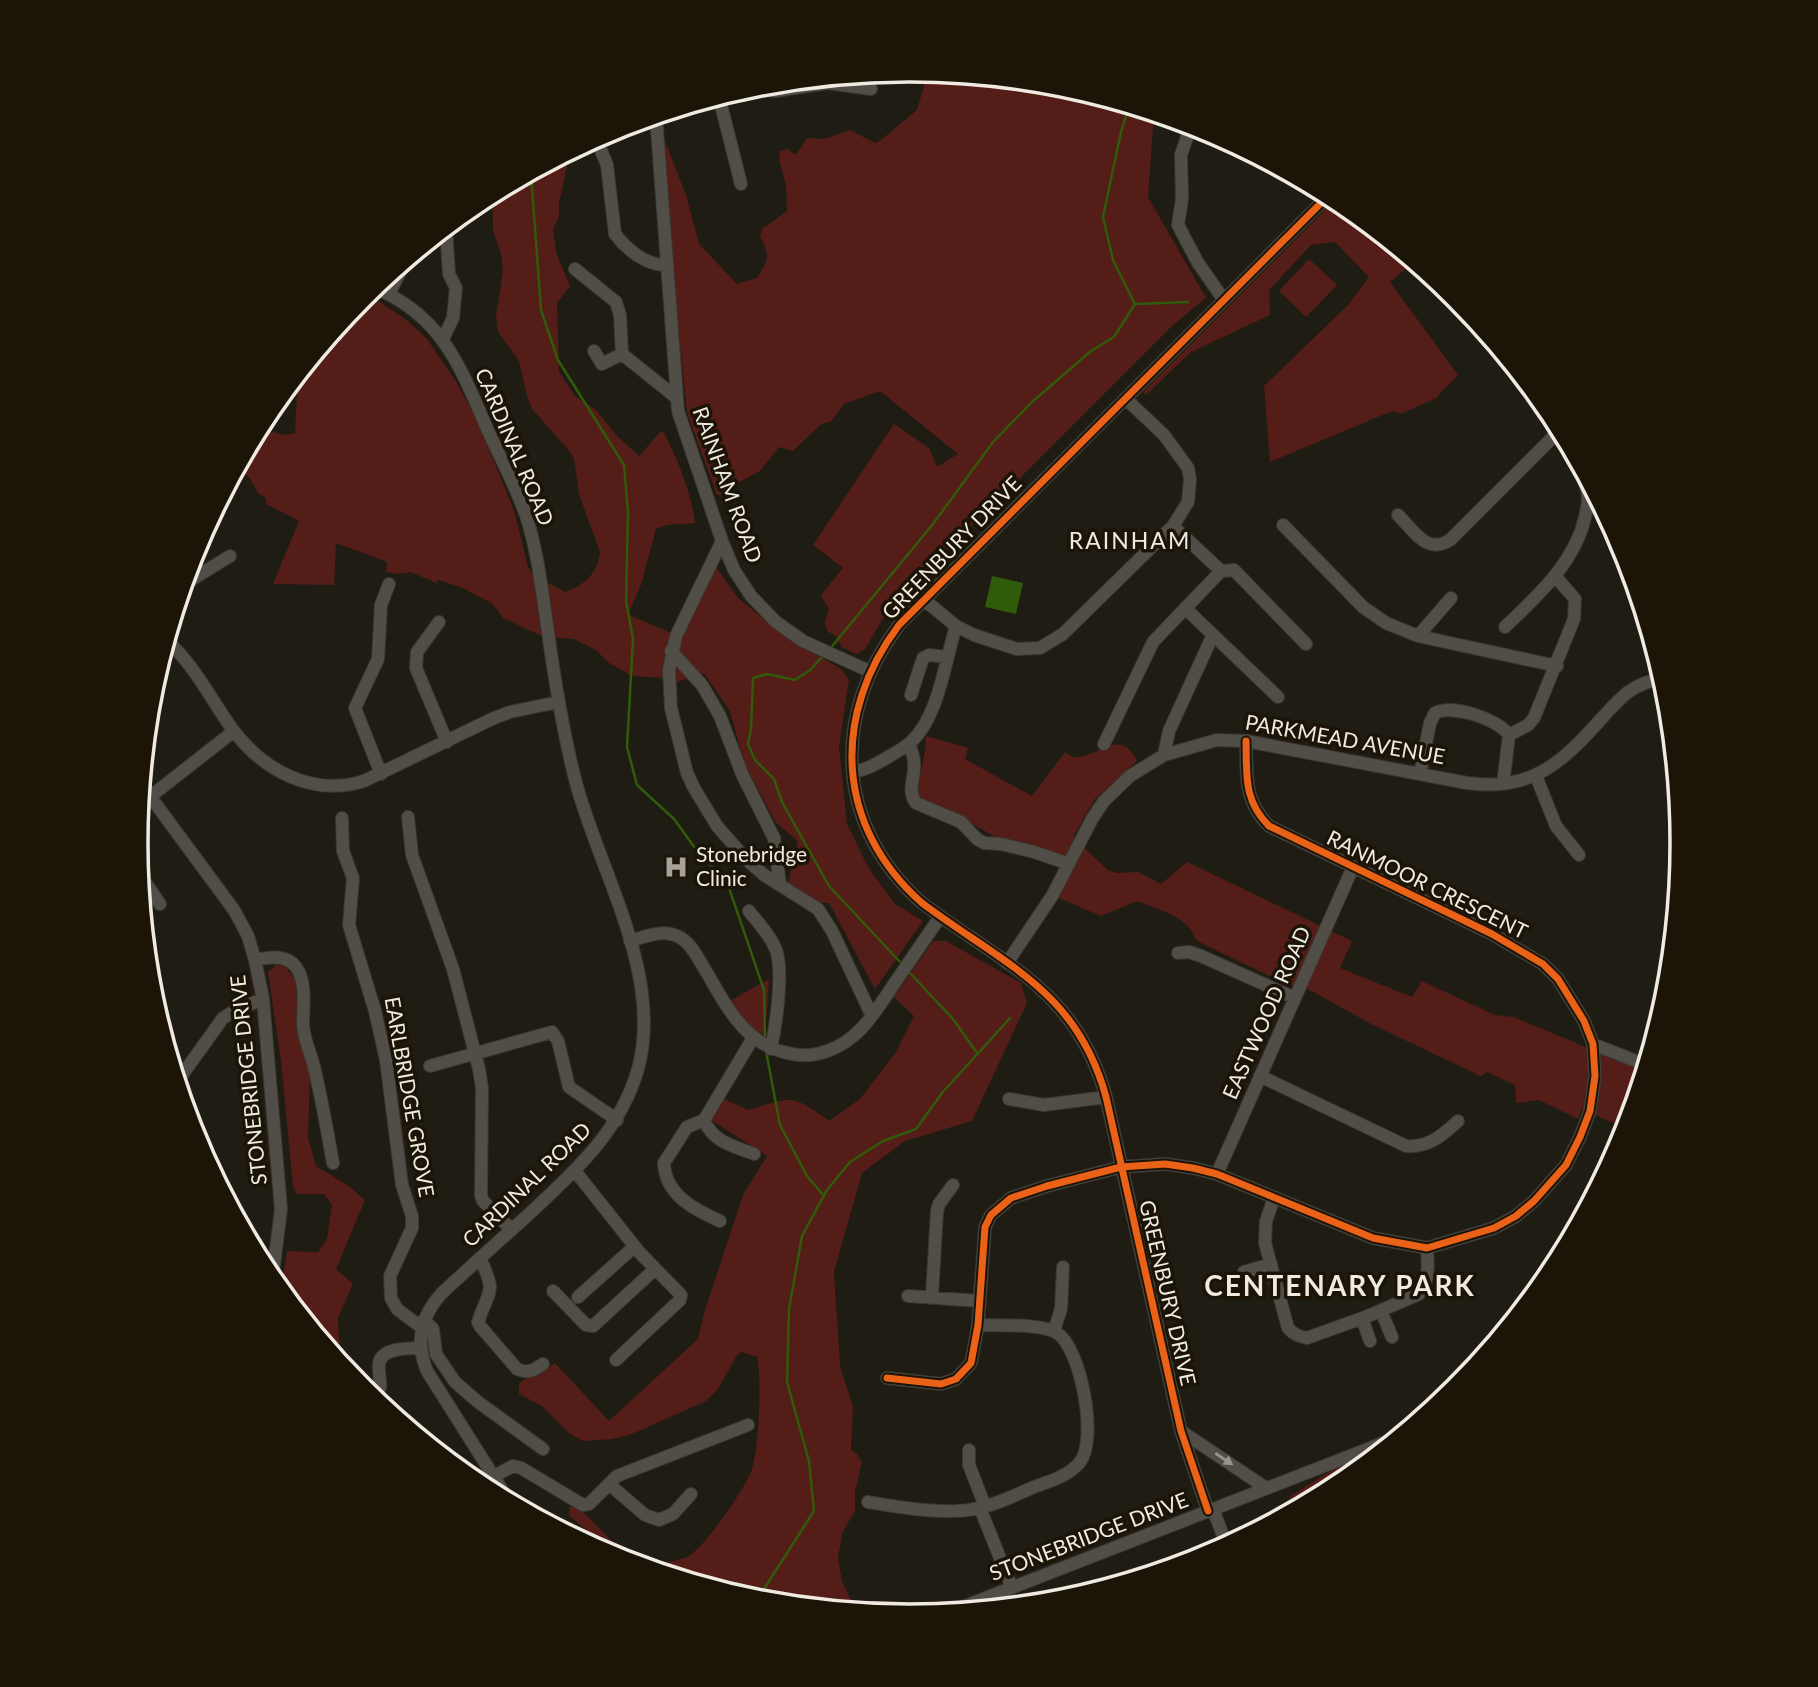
<svg xmlns="http://www.w3.org/2000/svg" width="1818" height="1687" font-family="Lato,sans-serif">
  <rect width="100%" height="100%" fill="#1f1c14"/>
  <path fill="#551d17" d="M928,72L1060,85L1154,113L1148,197L1206,298L1173,325L909,589L882,620L865,649L856,654L842,647L836,636L827,631L825,621L829,609L821,595L843,568L813,545L894,424L929,448L937,467L958,454L880,391L844,404L831,421L820,425L793,451L779,447L760,471L734,485L727,495H717L687,413L670,241L663,136L686,195L699,244L737,284L757,278C768,261 771,255 760,237L762,229L787,211L786,186L779,159L780,151L787,149L796,155L807,138L824,139L850,130L875,143L881,140L917,110Z
    M570,152L559,203V216L553,230L557,255L570,286L557,303L559,372L575,396L597,411L617,436L639,456L660,432L663,431C678,459 691,492 695,523L667,525L656,529L641,585L629,612L631,616L674,634L665,678L633,676L609,663L596,650L574,639L544,637L503,618L493,604L463,588L439,580L436,583L411,572L398,574L386,572L387,562L336,543L334,585L273,584L299,521L266,504V498L258,493L250,478L237,468L258,428L285,435L295,433L297,393L306,376L312,358L363,295L380,302L408,321L427,339L455,380L475,416L514,510L528,567L533,575L565,592C584,586 598,573 600,552L579,494L574,459L567,448L532,409L527,396L519,361L498,332L496,316L503,271L501,254L493,231L492,193Z
    M1336,199L1414,262L1390,282L1458,375L1436,398L1401,414L1392,411L1270,462L1264,386L1348,305L1369,277L1335,242L1311,245L1269,290L1270,315L1191,352L1146,395L1143,392Z
    M1309,259L1337,285L1306,317L1279,291Z
    M716,567L739,599L783,634L841,669L849,680L839,746L847,824L869,869L895,904L923,921L875,989L829,903H816L788,883L798,841L776,823L744,763L730,711L704,673L674,683L675,652Z
    M926,736L968,748L965,759L1032,796L1065,752C1067,754 1072,757 1075,757C1096,760 1120,725 1137,761L1095,799L1073,837L1108,870L1117,873L1138,872L1161,884L1187,862L1352,941L1340,968L1412,997L1422,981L1495,1015L1513,1017L1644,1071L1627,1129L1582,1109L1578,1119L1539,1100L1516,1103L1515,1085L1487,1072L1481,1076L1373,1025L1306,988L1288,985L1207,946L1196,940C1190,917 1156,909 1137,901L1101,916L1059,898L1073,864L996,837L959,817L916,797L925,751Z
    M933,941H946L1021,983L1027,1003L972,1121L905,1141L862,1173L834,1272L840,1366L853,1407L851,1450L857,1454L862,1462L855,1492V1510L842,1534L838,1558L842,1581L856,1612L758,1602L613,1558L596,1549L597,1540L569,1515V1507L576,1506C595,1521 623,1559 646,1563C658,1565 678,1561 689,1556C705,1546 746,1488 752,1469C759,1449 762,1377 757,1357L742,1352L737,1355L718,1389L706,1401L632,1434L612,1439L583,1441L569,1433L542,1406L519,1394V1384C529,1374 544,1373 555,1363L609,1421L698,1339L704,1313L743,1195L767,1156L711,1120L724,1099L748,1110C792,1097 791,1093 829,1121L860,1099L896,1052L914,1016L894,997Z
    M276,965L285,966L295,980L299,1021L310,1074L308,1138L316,1166L350,1187L365,1200L336,1269L353,1284L338,1318L340,1364L281,1291L287,1251L318,1252L327,1239L332,1205L324,1194H297L293,1186L281,1061L268,972Z
    M769,979L767,1014L763,1034L752,1029L730,1001Z
    M1356,1455L1366,1464L1338,1487L1297,1509L1289,1497Z"/>
  <path fill="#2f5b0a" d="M992,576L1023,583L1016,614L985,607Z"/>
  <g fill="none" stroke-linecap="round" stroke-linejoin="round">
    <path stroke="#2f5b0a" stroke-width="2.5" d="M531,173L541,310L558,360L624,465L628,512L626,601L633,639L627,747L637,785L674,819L695,848L728,885L764,990L765,1041
      M1135,304L1188,302
      M829,650L933,524L993,442L1032,402L1091,351L1114,337L1135,304L1113,260L1103,217L1121,132L1129,106
      M824,655L810,670L795,680L767,674L753,678L751,729L748,744L755,760L774,779L782,802L829,886L902,964
      M909,972L953,1019L977,1053
      M766,1051L780,1125L807,1176L824,1196
      M760,1602L762,1592L814,1511L809,1461L787,1382L789,1309L802,1236L827,1190L850,1162L883,1141L916,1129L942,1093L1010,1018"/>
    <g stroke="#3b3732" stroke-width="14">
      <path id="minor" d="M762,84L769,90L775,91L828,83L871,89
        M719,97L741,184
        M656,116L678,411L722,541L734,570L751,596L776,622L803,641L869,671
        M1191,125L1181,155L1182,199L1178,225L1198,263L1224,300
        M596,138L607,165L615,234C626,249 647,266 666,265
        M575,269L616,302L620,315L622,354L677,398
        M373,287C441,315 459,364 486,426C500,458 518,489 528,522C538,555 542,591 547,625C554,676 562,728 575,779C598,869 664,974 638,1069C620,1132 574,1172 528,1215C499,1241 470,1267 442,1293C421,1316 415,1342 427,1371L511,1504
        M389,294L405,262
        M443,339L453,318L456,288L449,274L446,227
        M594,351L602,364L622,354
        M1398,515C1414,531 1427,555 1450,540L1561,429
        M1283,525L1363,607L1386,623L1418,636L1557,666
        M1173,526L1221,571
        M722,541L676,636L669,670L671,708L687,773L694,788L717,826L746,859L764,875L818,909L832,931L872,1016
        M183,585L230,556
        M923,599L956,626L974,635L1017,649L1040,648L1063,634L1173,526L1188,502L1190,479L1188,468L1164,435L1126,399
        M1185,608L1278,697
        M439,622L417,652L416,668L447,742
        M1505,627C1537,596 1575,563 1585,517C1587,510 1589,497 1587,490C1585,483 1583,482 1585,475
        M1418,636L1451,598
        M166,640C195,665 211,700 233,730C264,771 313,797 364,781L494,718L510,712L558,702
        M671,651L702,685L720,716L742,774L774,838L780,885
        M911,695L923,658L929,655L947,657
        M1509,735L1528,725L1534,718L1574,619L1575,599L1555,576
        M909,744C911,750 914,756 914,762C916,777 906,790 916,803L961,822L977,839L984,843L1001,844L1034,852L1069,864
        M1104,744L1153,642L1221,571L1234,570L1306,644
        M1164,755L1169,731L1212,637
        M853,772C866,770 876,764 888,757C895,753 904,748 911,742C939,716 945,661 956,626
        M381,774L355,708L378,659L381,605L389,584
        M1420,774L1430,723L1435,713C1453,704 1498,719 1509,735L1503,784
        M1536,776L1556,826L1579,855
        M141,784L234,910L248,936L255,960L263,999L281,1209L272,1281
        M151,796L234,731
        M408,817L412,855L453,969L479,1069L482,1088L481,1196L483,1201L511,1229
        M342,818L343,851L353,878L349,925L375,1011L386,1060L402,1185L412,1216V1228L390,1276L391,1298L397,1309L421,1327
        M138,872L160,904
        M749,911C759,924 772,937 777,953C783,977 776,1024 771,1049
        M630,941C647,936 665,928 681,938C692,945 698,958 704,968C727,1006 743,1045 792,1054C817,1059 842,1048 860,1030C872,1018 882,1002 892,987C908,964 924,940 940,917
        M1178,953L1189,952L1201,956L1295,998
        M255,960C268,957 287,954 296,967C307,982 303,1008 303,1025C304,1041 311,1053 314,1067C322,1099 327,1131 333,1163
        M1007,963L1052,896L1092,819L1104,801L1130,776L1164,755L1217,740L1246,741L1467,783C1531,792 1562,763 1602,718C1620,698 1635,681 1663,679
        M154,1008L156,995
        M1593,1044L1646,1065
        M430,1066L552,1032L558,1041L569,1087L617,1120
        M1260,1076L1406,1146C1428,1148 1443,1135 1458,1121
        M177,1082L223,1018L236,1010L263,999
        M1009,1099L1044,1105L1106,1097
        M704,1120C713,1142 733,1146 754,1154
        M575,1171L640,1253L681,1295L680,1300L616,1360
        M1217,1174L1353,867
        M1274,1198L1266,1221L1265,1243L1288,1328C1294,1335 1299,1336 1307,1338L1368,1316L1419,1294C1430,1280 1428,1265 1427,1248
        M720,1221C695,1210 665,1195 664,1163L687,1127L704,1120L753,1038
        M480,1258C497,1295 489,1288 478,1322L480,1326L517,1369C528,1374 534,1370 543,1364
        M1244,1272L1271,1264
        M553,1291L586,1325L593,1326L655,1269
        M908,1296L979,1301
        M932,1296L937,1211L939,1204L953,1185
        M578,1297L634,1247
        M1381,1311L1392,1337
        M1362,1318L1370,1341
        M424,1320L433,1329L436,1354L455,1382L478,1402L543,1449
        M1054,1331L1061,1309L1063,1267
        M887,1378L941,1384L956,1379L971,1363L978,1325L985,1227L991,1215L1011,1198L1047,1186L1121,1167L1165,1164L1193,1168L1217,1174L1373,1238L1427,1248L1494,1228L1516,1216L1534,1201L1566,1165L1580,1137L1590,1111L1595,1076L1593,1044L1584,1021L1558,979L1543,964L1492,934L1269,826C1243,800 1247,775 1246,741
        M370,1397L380,1388C381,1380 378,1372 379,1364C381,1347 408,1349 420,1348
        M1181,1431L1266,1488
        M969,1450V1465L985,1506
        M494,1476L513,1466L521,1468L583,1505L589,1504L617,1476L748,1425
        M609,1484L645,1515L659,1520L673,1514L691,1494
        M868,1502C899,1507 943,1515 974,1509C994,1506 1015,1495 1034,1487C1050,1481 1069,1476 1080,1462C1098,1439 1081,1348 1057,1333C1041,1323 997,1326 978,1325
        M980,1508L1012,1588
        M1213,1509L1227,1546
        M1208,1511L1181,1431L1106,1097C1077,990 1003,964 922,903C835,826 831,715 899,625L1329,195
        M947,1613L1401,1436"/>
    </g>
    <use href="#minor" stroke="#514e47" stroke-width="12"/>
    <g stroke="#1b1407" stroke-width="11">
      <path id="cycleway" d="M887,1378L941,1384L956,1379L971,1363L978,1325L985,1227L991,1215L1011,1198L1047,1186L1121,1167L1165,1164L1193,1168L1217,1174L1373,1238L1427,1248L1494,1228L1516,1216L1534,1201L1566,1165L1580,1137L1590,1111L1595,1076L1593,1044L1584,1021L1558,979L1543,964L1492,934L1269,826C1243,800 1247,775 1246,741
        M1208,1511L1181,1431L1106,1097C1077,990 1003,964 922,903C835,826 831,715 899,625L1329,195"/>
    </g>
    <use href="#cycleway" stroke="#ea6118" stroke-width="7"/>
  </g>
  <defs><path id="oneway-solid" d="M-6-.8H1V-3.2L6.5 0L1 3.2V.8H-6Z" transform="scale(1.75)"/></defs>
  <use fill="#99958d" href="#oneway-solid" transform="translate(1224 1459) rotate(34)"/>
  <defs>
    <g id="hospital-bare" transform="scale(1.89)"><path d="M-5-5h3v3.5h4V-5h3V5h-3V1.5h-4V5h-3Z" fill="#a7a39a" stroke="#1b1407" stroke-width="2.5" paint-order="stroke"/></g>
  </defs>
  <g fill-rule="evenodd">
    <use href="#hospital-bare" x="676" y="867"/>
  </g>
  <g text-anchor="middle" stroke-width="7" stroke-linejoin="round" paint-order="stroke">
    <g font-size="21" fill="#f0ebe2" stroke="#1b1407">
      <text transform="translate(514 447) rotate(67)" y="7">CARDINAL ROAD</text>
      <text transform="translate(727 485) rotate(70)" y="7">RAINHAM ROAD</text>
      <text transform="translate(952 548) rotate(-46)" y="7">GREENBURY DRIVE</text>
      <text transform="translate(1345 740) rotate(10)" y="7">PARKMEAD AVENUE</text>
      <text transform="translate(1427 885) rotate(26)" y="7">RANMOOR CRESCENT</text>
      <text transform="translate(1267 1013) rotate(-66)" y="7">EASTWOOD ROAD</text>
      <text transform="translate(249 1080) rotate(-96)" y="7">STONEBRIDGE DRIVE</text>
      <text transform="translate(409 1097) rotate(80)" y="7">EARLBRIDGE GROVE</text>
      <text transform="translate(527 1185) rotate(-44)" y="7">CARDINAL ROAD</text>
      <text transform="translate(1167 1293) rotate(77)" y="7">GREENBURY DRIVE</text>
      <text transform="translate(1089 1537) rotate(-21)" y="7">STONEBRIDGE DRIVE</text>
    </g>
    <g font-size="21" fill="#f0ebe2" stroke="#1b1407" text-anchor="start">
      <text x="696" y="862">Stonebridge<tspan x="696" dy="24">Clinic</tspan></text>
    </g>
    <g font-size="23" letter-spacing="2" fill="#f0ebe2" stroke="#1b1407">
      <text x="1130" y="549">RAINHAM</text>
    </g>
    <g font-size="28" font-weight="bold" letter-spacing="2" fill="#f0ebe2" stroke="#1b1407">
      <text x="1340" y="1296">CENTENARY PARK</text>
    </g>
  </g>
  <path d="M0 0H1818V1687H0ZM148 843a761 761 0 1 1 1522 0a761 761 0 1 1-1522 0Z" fill="#1b1407" fill-rule="evenodd"/>
  <path fill="none" stroke="#f0ebe2" stroke-width="3.5" d="M148 843a761 761 0 1 1 1522 0a761 761 0 1 1-1522 0Z"/>
</svg>
